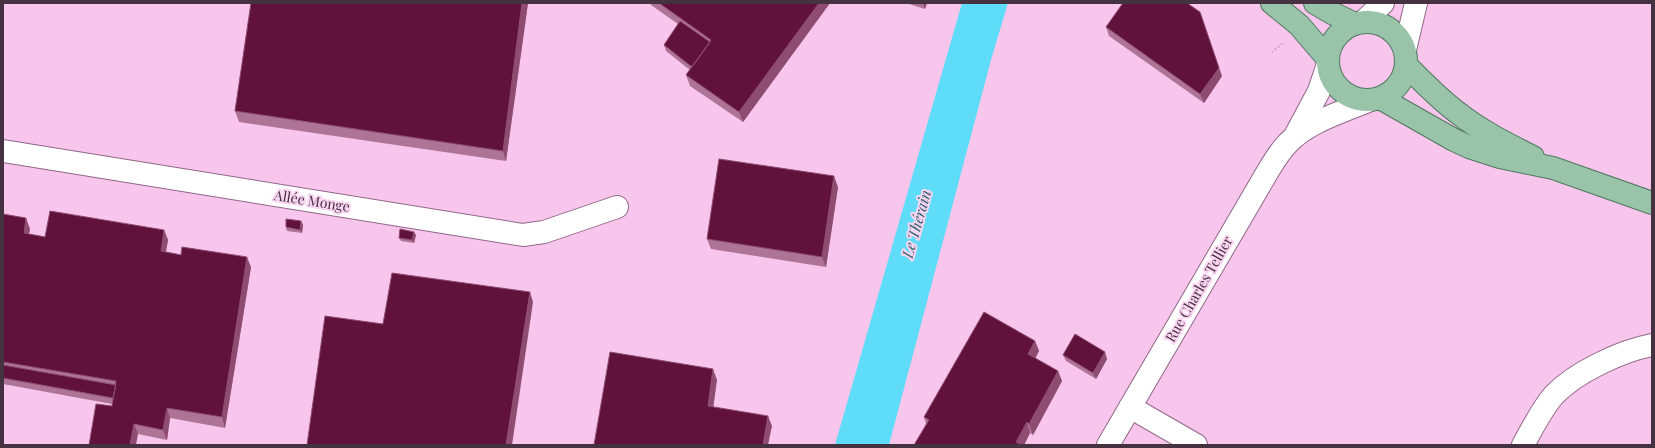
<svg xmlns="http://www.w3.org/2000/svg" width="1655" height="448" font-family="'Playfair Display',serif">
  <rect width="100%" height="100%" fill="#fad5f1"/>
  <path fill="#f8c5ec" d="M3,3H1652V445H3Z"/>
  <path fill="#5fdcf7" d="M962,3H1008L991,60L889,445H835Z"/>
  <g fill="none" stroke-linecap="round" stroke-linejoin="round">
    <g stroke="#906887" stroke-width="24">
      <path id="minor" d="M1363,22L1383,3
        M1405,50L1416,3
        M1295,136L1319,91L1328,64
        M3,151L523,235L544,232L617,207
        M1130,407L1196,445
        M1108,445L1268,171C1274,161 1280,151 1288,143C1309,121 1343,112 1370,100
        M1523,445C1532,429 1541,410 1554,395C1576,372 1621,351 1652,345"/>
    </g>
    <g stroke="#4f785f" stroke-width="24">
      <path id="major" d="M1272,3L1299,25L1328,59
        M1315,3L1332,13L1355,24
        M1328 61a39 39 0 1 1 78 0a39 39 0 1 1-78 0Z
        M1406,65C1423,82 1439,99 1458,113C1481,131 1507,144 1533,157
        M1380,98L1454,140L1469,147L1500,157L1553,168L1652,203"/>
    </g>
    <path stroke="#ba9cb3" stroke-width="2.5" stroke-dasharray="1 3" stroke-linecap="butt" d="M1272,52L1283,43"/>
    <use href="#minor" stroke="#fff" stroke-width="22"/>
    <use href="#major" stroke="#99c4a9" stroke-width="22"/>
  </g>
  <path fill="#ad7496" d="M251,3H528L506,161L239,122L235,111Z
    M650,3H830L743,122L690,86L686,75L690,70L666,51L664,45L678,24L651,5Z
    M906,3H927L925,9Z
    M1106,27L1222,76L1204,103L1109,36Z
    M838,187L826,267L711,249L707,239Z
    M3,214L30,229L29,234L45,237L164,230L168,240L166,252L251,267L225,428L170,418L167,440L138,434L112,406V404L3,384Z
    M301,221L303,225L302,233L287,231L286,227Z
    M416,235L414,243L401,241L399,238Z
    M1035,341L1039,351L1035,358L1058,371L1062,381L1033,435L1030,433L1024,445H914L926,424L924,417Z
    M1063,355L1107,359L1096,379L1066,361Z"/>
  <path fill="#8e4c71" d="M522,3H528L506,161L503,151Z
    M819,3H830L743,122L739,112Z
    M923,3H927L925,9Z
    M1200,12L1222,76L1204,103L1200,94Z
    M834,176L838,187L826,267L822,257Z
    M26,218L30,229L27,243L24,233Z
    M301,221L303,225L302,233L300,230Z
    M164,230L168,240L164,261L161,251Z
    M414,232L416,235L414,243L412,240Z
    M247,257L251,267L225,428L222,417Z
    M530,292L533,302L512,445H506Z
    M1035,341L1039,351L1032,365L1028,354Z
    M1105,352L1107,359L1096,379L1093,373Z
    M713,369L717,380L712,417L708,406Z
    M1058,371L1062,381L1033,435L1029,424Z
    M167,408L170,418L167,440L163,430Z
    M768,416L772,426L768,445H763Z
    M1027,422L1030,433L1024,445H1017L1016,442Z
    M134,424L138,434L136,445H130Z"/>
  <path fill="#60123a" stroke="#8e4c71" d="M251,3H522L503,151L235,111Z
    M659,3H819L739,112L686,75L711,40Z
    M1123,3H1187L1200,12L1219,68L1200,94L1106,27Z
    M680,21L710,42L692,67L664,45Z
    M719,159L834,176L822,257L707,239Z
    M50,211L164,230L161,251L181,255L182,247L247,257L222,417L167,408L163,430L134,424L130,445H89L96,404L112,406L116,381L3,362V214L26,218L24,233L45,237Z
    M286,219L301,221L300,230L286,227Z
    M400,229L414,232L412,240L399,238Z
    M392,273L530,292L506,445H307L325,316L383,324Z
    M984,312L1035,341L1028,354L1058,371L1029,424L1027,422L1016,442L1021,445H914L929,420L924,417Z
    M1075,334L1105,352L1093,373L1063,355Z
    M610,352L713,369L708,406L768,416L763,445H594Z
    M3,365L116,385L113,398L3,378Z"/>
  <g text-anchor="middle" stroke-width="4" stroke-linejoin="round" paint-order="stroke">
    <g font-size="14" fill="#443240" stroke="#fad5f1">
      <text transform="translate(312 201) rotate(9)" y="5">Allée Monge</text>
      <text transform="translate(1199 289) rotate(-60)" y="5">Rue Charles Tellier</text>
    </g>
    <g font-size="15" font-style="italic" fill="#2c606c" stroke="#fad5f1">
      <text transform="translate(917 224) rotate(-74)" y="5">Le Thérain</text>
    </g>
  </g>
  <rect width="1655" height="448" fill="none" stroke="#443240" stroke-width="8"/>
</svg>
